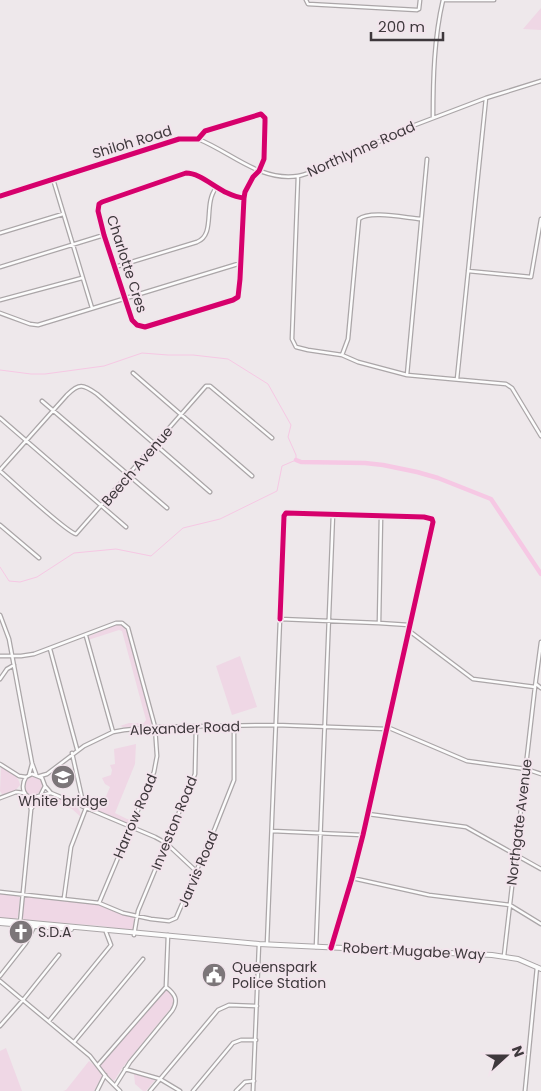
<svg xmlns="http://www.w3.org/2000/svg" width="541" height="1091" font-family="Poppins,sans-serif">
  <rect width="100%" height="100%" fill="#eee8eb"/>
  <path fill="#efd7e5" d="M541,8V30L523,29Z
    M118,624L123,625L127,631L152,723L150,726L126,728L120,726L129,723H144L146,720L122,631L119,630L88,640L87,637Z
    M240,656L257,707L232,715L216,666Z
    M136,744L135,764L115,813L127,819H133L131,823L127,824L92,810L94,805L101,808L110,787L105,784L102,778L111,775L112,770L110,765L115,764L114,749Z
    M1,767C9,772 19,775 20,785L15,791L3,796L0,791Z
    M23 785a10 10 0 1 1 20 0a10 10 0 1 1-20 0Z
    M42,795H50L54,797L53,802L33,808L37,798Z
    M57,798C67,802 81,804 81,817L72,809L55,802Z
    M0,893L20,897L18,917L16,919L0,918Z
    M26,896L99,904L135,918L133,931L102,926L23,920L21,917L24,897Z
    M166,989C173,995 175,999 171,1008L122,1068L114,1081L106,1074L100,1065Z
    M6,1048L22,1091H0V1051Z
    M89,1061L96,1067L102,1076L94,1091H63L66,1090Z
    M134,1074L155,1080L146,1091H143L135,1084Z"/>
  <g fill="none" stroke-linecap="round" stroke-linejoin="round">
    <path stroke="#f6c8e4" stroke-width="1" d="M0,370L31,374H45L104,366L142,353L168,355H193L228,359L268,384L291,425L288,437L296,455V460L282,466L277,491L220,519L183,528L151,556L116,549L74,553L37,577L20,582L9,581L0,567"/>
    <path stroke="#f6c8e4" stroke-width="4.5" d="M296,460L301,462L365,463L383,465L417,472L438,478L491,499L541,574"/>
    <g stroke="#aba6a8" stroke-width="5">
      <path id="minor" d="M306,0L308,4L417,10L419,9L420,0
        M433,118C433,79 434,38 443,0H494
        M198,139C231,152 260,182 298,176C304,175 311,172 317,170L415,125L486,98L541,81
        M298,176L292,339L296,347L308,350L342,355L358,362L407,375L506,384L512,388L541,436
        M53,179L92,308
        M0,196L179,139H198L205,131L261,114L265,118V122L264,159L259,171L253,177L245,192L244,198L240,279L238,297L233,300L145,327L137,325L132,320L104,235L98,211L99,204L102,202L186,173C204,173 221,196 244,198
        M0,233L63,214
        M0,267L104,235
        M115,267L197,242C216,235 203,204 216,188
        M468,271L531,277L541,219
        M0,300L82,278
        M0,313L30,324L38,325L241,263
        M342,355L348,339L359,219C370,210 406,218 421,219
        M133,373L252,476
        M407,375L427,159
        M457,379L486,98
        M42,401L167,508
        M0,418L126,527
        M0,470L67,395C79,383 83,384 97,394L210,492
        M0,471C12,481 66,532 76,534L206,386H210L272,438
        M0,525L39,558
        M0,615L9,639L32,763L36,774
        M280,619L284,516L286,513L424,517L432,519L433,522L363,835L352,878L331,948
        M379,623L409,625
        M408,630L473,679L535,687L541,642
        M86,636L113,732
        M50,649L77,749
        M0,656H21L34,654L116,623H122L128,628L155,727L157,756L154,772L99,903
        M0,679L7,669L14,665
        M536,684L541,688
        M387,727L467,761L526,769L541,774
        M72,753L84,807
        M0,764L19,776L26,777
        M29,775L32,764
        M40,776L47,774L84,746L113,732L124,730L155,727L276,725L387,729
        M45,786L51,793L155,837L166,843L196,871
        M41,794L45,786L42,778L32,774L26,777C21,785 22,799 35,797C40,796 45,794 51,793
        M0,798L16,792L25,793
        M32,808L36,797
        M368,814L466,827L541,869
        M272,831L362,835
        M352,878L429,895L510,905L541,924
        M0,892L99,903L123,913L151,919L169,921L176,918L215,828L234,780V726
        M64,898L71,847L86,808
        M20,923L31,810L28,796
        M134,935L138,911L195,774L196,727
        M267,944L280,619L379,623L381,516
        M316,947L333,514
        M504,956L535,687
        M0,976L26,943L34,927
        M0,981L90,1056L107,1078L120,1091
        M166,986L168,935
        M49,1021L111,945L106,932
        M0,1026L23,1000L59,955
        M74,1042L143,959
        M98,1065L166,987C175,994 179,1000 172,1011L130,1062L115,1086
        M125,1069L160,1079L180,1091
        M97,1091L105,1075
        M150,1091L218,1010L229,1005L257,1006
        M193,1091L233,1043L241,1040H256
        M236,1091L245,1082L254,1081
        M253,1091L259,944
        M525,1091L537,967"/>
    </g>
    <g stroke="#aba6a8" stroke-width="6">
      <path id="major" d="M0,920L259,944L492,955L518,959L541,969
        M0,923L71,929"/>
    </g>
    <use href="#minor" stroke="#fcfcfc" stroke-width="2.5"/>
    <use href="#major" stroke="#fcfcfc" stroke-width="4"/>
    <g stroke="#f2e4ec" stroke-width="8">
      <path id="cycleway" d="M0,196L179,139H198L205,131L261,114L265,118V122L264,159L259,171L253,177L245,192L244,198L240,279L238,297L233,300L145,327L137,325L132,320L104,235L98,211L99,204L102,202L186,173C204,173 221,196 244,198
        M280,619L284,516L286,513L424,517L432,519L433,522L363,835L352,878L331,948"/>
    </g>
    <use href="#cycleway" stroke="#d6006c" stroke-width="5"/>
  </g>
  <defs>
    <g id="university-disc" transform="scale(1.25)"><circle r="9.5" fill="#7c7679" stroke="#f2e4ec"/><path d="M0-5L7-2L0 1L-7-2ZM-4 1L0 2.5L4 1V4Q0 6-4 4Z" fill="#fff"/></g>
    <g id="church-disc" transform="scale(1.25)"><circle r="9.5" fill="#7c7679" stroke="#f2e4ec"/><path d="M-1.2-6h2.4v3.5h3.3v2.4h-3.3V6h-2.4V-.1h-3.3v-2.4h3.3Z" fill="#fff"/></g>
    <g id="civic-disc" transform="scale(1.25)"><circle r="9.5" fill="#7c7679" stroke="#f2e4ec"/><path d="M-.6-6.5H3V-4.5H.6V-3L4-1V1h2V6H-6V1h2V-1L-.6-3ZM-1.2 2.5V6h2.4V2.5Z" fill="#fff"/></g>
  </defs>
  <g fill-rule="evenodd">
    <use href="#university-disc" x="63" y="777"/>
    <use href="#church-disc" x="21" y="932"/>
    <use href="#civic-disc" x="214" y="975"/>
  </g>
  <g text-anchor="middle" stroke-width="4" stroke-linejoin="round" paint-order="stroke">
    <g font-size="14" fill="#3e383c" stroke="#f2e4ec">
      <text transform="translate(132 142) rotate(-17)" y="5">Shiloh Road</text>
      <text transform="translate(361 149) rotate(-24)" y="5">Northlynne Road</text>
      <text transform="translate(127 264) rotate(72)" y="5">Charlotte Cres</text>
      <text transform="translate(137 466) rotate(-49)" y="5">Beech Avenue</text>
      <text transform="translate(185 728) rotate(-2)" y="5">Alexander Road</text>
      <text transform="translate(135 816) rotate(-67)" y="5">Harrow Road</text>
      <text transform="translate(519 822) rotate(-83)" y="5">Northgate Avenue</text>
      <text transform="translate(174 823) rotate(-68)" y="5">Investon Road</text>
      <text transform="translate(198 869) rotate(-67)" y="5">Jarvis Road</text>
      <text transform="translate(414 951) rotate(3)" y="5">Robert Mugabe Way</text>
    </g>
    <g font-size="14" fill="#3e383c" stroke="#f2e4ec" text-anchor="start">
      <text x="63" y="806" text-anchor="middle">White bridge</text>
      <text x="38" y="937">S.D.A</text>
      <text x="232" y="972">Queenspark<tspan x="232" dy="16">Police Station</tspan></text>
    </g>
  </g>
  <g transform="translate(506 1056) rotate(69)" stroke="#f2e4ec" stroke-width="4" paint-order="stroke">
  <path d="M0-4L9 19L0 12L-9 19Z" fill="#3e383c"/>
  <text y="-8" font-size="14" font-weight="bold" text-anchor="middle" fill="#3e383c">N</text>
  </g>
  <path d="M371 32v8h72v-8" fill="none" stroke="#3e383c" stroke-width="2.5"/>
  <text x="378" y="32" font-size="15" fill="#3e383c" stroke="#f2e4ec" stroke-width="4" paint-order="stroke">200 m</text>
</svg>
